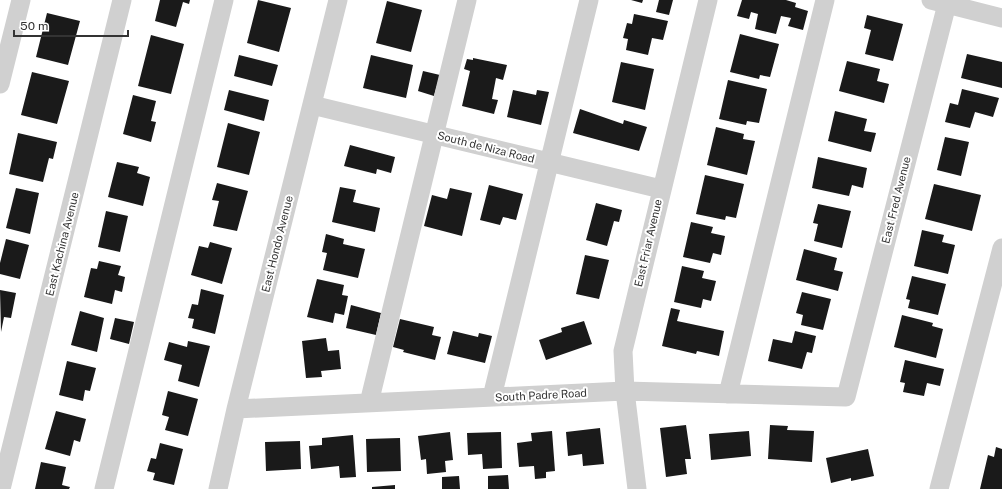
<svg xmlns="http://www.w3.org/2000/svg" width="1002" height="489" font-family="'Public Sans',sans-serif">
  <rect width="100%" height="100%" fill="#fff"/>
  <path fill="#1a1a1a" d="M160,0H190L189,4L183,2L176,27L155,21Z
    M258,0L291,8L279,52L247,43Z
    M631,0H643L642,3Z
    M659,0H673L669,15L656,12Z
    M742,0H786L796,3L795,7L808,11L803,30L788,26L791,18L781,16L776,34L755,29L758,14L751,12L749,19L737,16Z
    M387,1L422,10L411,52L376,43Z
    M47,13L80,21L68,65L36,57Z
    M634,14L668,21L663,40L652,38L648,55L626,50L628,39L623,38L627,23L632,24Z
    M867,15L903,24L893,61L865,54L871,30L864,28Z
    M740,34L779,44L770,77L760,75L759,79L730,72Z
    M151,35L184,44L171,94L138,86Z
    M967,54L1002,62V88L961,78Z
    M239,55L278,65L272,86L234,76Z
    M371,55L413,65L406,98L363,88Z
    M473,58L507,65L503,80L496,78L492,99L498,100L494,114L462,106L470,71L464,69L467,59L473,60Z
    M847,61L880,69L877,81L889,84L884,103L839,91Z
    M621,62L654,69L645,110L612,102Z
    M423,71L440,75L434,96L418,91Z
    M32,72L69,81L57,124L21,115Z
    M728,80L767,89L759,123L747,121L746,125L719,119Z
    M962,89L999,98L993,117L975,112L970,128L945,122L950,103L958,105Z
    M229,90L269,100L264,121L224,110Z
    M513,90L536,95L537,90L549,92L541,125L507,117Z
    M133,95L156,101L151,121L156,122L151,142L123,134Z
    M580,109L623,124L624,120L647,127L639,151L573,133Z
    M835,111L867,119L864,131L876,133L871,152L828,141Z
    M228,123L260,132L249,175L217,167Z
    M716,127L744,134L743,139L755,141L747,175L707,165Z
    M18,133L57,142L53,159L49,158L43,182L9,174Z
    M945,137L969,142L961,176L937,170Z
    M350,145L395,157L391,173L377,169L376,174L344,166Z
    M818,157L867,168L863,188L852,185L849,196L812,188Z
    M117,162L139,167L137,173L150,177L143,206L108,197Z
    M705,175L744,184L736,218L726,216L725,220L696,214Z
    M217,183L248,191L237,231L213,226L219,201L212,200Z
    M934,184L981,195L972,231L925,219Z
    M489,185L523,194L516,220L503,217L500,225L480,220Z
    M340,187L356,190L353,202L380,208L375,232L332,222Z
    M16,188L39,193L30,234L6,228Z
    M450,188L472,193L462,236L424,226L432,195L447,199Z
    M596,203L622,210L619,222L614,221L607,246L586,240Z
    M818,204L851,211L842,248L814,241L818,224L813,223Z
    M106,211L128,216L120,252L98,247Z
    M691,222L713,227L711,233L725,236L721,255L713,253L710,263L683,257Z
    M922,230L944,235L942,242L955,245L948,274L914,266Z
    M326,234L344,239L343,244L365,249L358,278L323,270L327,253L322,252Z
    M6,239L29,245L20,279L0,274V263Z
    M210,242L232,248L222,284L191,275L199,246L208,248Z
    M804,249L837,258L834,270L843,272L838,291L796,280Z
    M585,255L609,260L599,299L576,294Z
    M99,261L121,266L118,275L125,277L122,292L115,290L112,304L84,297L91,268L97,269Z
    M682,266L704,271L702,278L716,281L711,301L703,299L701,308L674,302Z
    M912,276L946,284L938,315L908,308L910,300L906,299Z
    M317,279L344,285L342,295L348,296L344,315L335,313L333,323L307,317Z
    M201,289L224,295L215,334L192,328L194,319L188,318L192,304L198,305Z
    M0,290L16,293L11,318L4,317L1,332Z
    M802,292L831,299L823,330L801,325L803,315L796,313Z
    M351,305L381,313L376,335L346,328Z
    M671,308L680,310L677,321L724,331L719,356L697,351L696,354L662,346Z
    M80,311L104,318L97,352L71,345Z
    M902,315L933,323L932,326L943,329L936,358L894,347Z
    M115,318L134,322L129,344L110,339Z
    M400,319L434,327L432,335L441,337L435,360L403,352L404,350L393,347Z
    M584,321L592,344L546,360L539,340L562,332L561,328Z
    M453,331L478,337L479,333L492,336L485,363L447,354Z
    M795,331L816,336L812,353L807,352L802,369L768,361L773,339L792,343Z
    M326,338L328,351L339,350L341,369L321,371L322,377L306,378L302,341Z
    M188,341L210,346L199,387L178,381L182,365L164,360L169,342L187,347Z
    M905,360L944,369L940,386L927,383L924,396L903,392L905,383L900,382Z
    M67,361L96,368L90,391L85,390L83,401L59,395Z
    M168,391L198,399L188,436L165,430L169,417L162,415Z
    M56,411L86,419L80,442L74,440L70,456L45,449Z
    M686,425L691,459H685L687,474L666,477L660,428Z
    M770,425L788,426L787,430L814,431L812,462L768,459Z
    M600,428L604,464L583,466L582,454L568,456L566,432Z
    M552,431L555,471L546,472V478L535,479L534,466L519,467L517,443L532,441L531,433Z
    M749,431L751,456L711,460L709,434Z
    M450,432L453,460L445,461L446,472L427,474L426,459L421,460L418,436Z
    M501,432L502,468L483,469L482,454L468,455L467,433Z
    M353,435L356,477L340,478L339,466L311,469L309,446L322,445V438Z
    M400,438L401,471L367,472L366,439Z
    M300,441L301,469L266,471L265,442Z
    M160,443L183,449L174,485L153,480L155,473L147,471L151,458L156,459Z
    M996,447L1002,449V489H980L988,455L994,457Z
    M868,449L874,476L851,481V478L831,483L826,458Z
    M41,462L66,467L62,485L70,487L69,489H35Z
    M508,475L509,489H488V476Z
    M459,476L460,489H442V477Z
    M395,485V489H372V487Z"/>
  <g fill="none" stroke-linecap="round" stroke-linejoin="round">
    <path stroke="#d0d0d0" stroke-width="19" d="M931,0L1002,18
      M0,84L21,0
      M312,105L661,189
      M728,394L825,0
      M492,397L589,0
      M369,403L467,0
      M236,409L625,391L846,397L947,4
      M1,489L122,0
      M104,489L224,0
      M218,489L236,409L338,0
      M637,489L625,391L623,351L708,0
      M939,489L1002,248"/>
  </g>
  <g text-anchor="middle" stroke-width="4" stroke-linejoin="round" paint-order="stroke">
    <g font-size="11" fill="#333" stroke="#fff">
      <text transform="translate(486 147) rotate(14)" y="4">South de Niza Road</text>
      <text transform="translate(896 200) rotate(-76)" y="4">East Fred Avenue</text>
      <text transform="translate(648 243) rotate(-77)" y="4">East Friar Avenue</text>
      <text transform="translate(62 244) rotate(-76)" y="4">East Kachina Avenue</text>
      <text transform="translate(277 244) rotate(-76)" y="4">East Hondo Avenue</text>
      <text transform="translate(541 395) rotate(-3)" y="4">South Padre Road</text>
    </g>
  </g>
  <path d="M14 30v6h114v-6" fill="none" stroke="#333333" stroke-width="2"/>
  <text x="20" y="30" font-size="12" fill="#333333" stroke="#ffffff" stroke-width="3" paint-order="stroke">50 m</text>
</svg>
